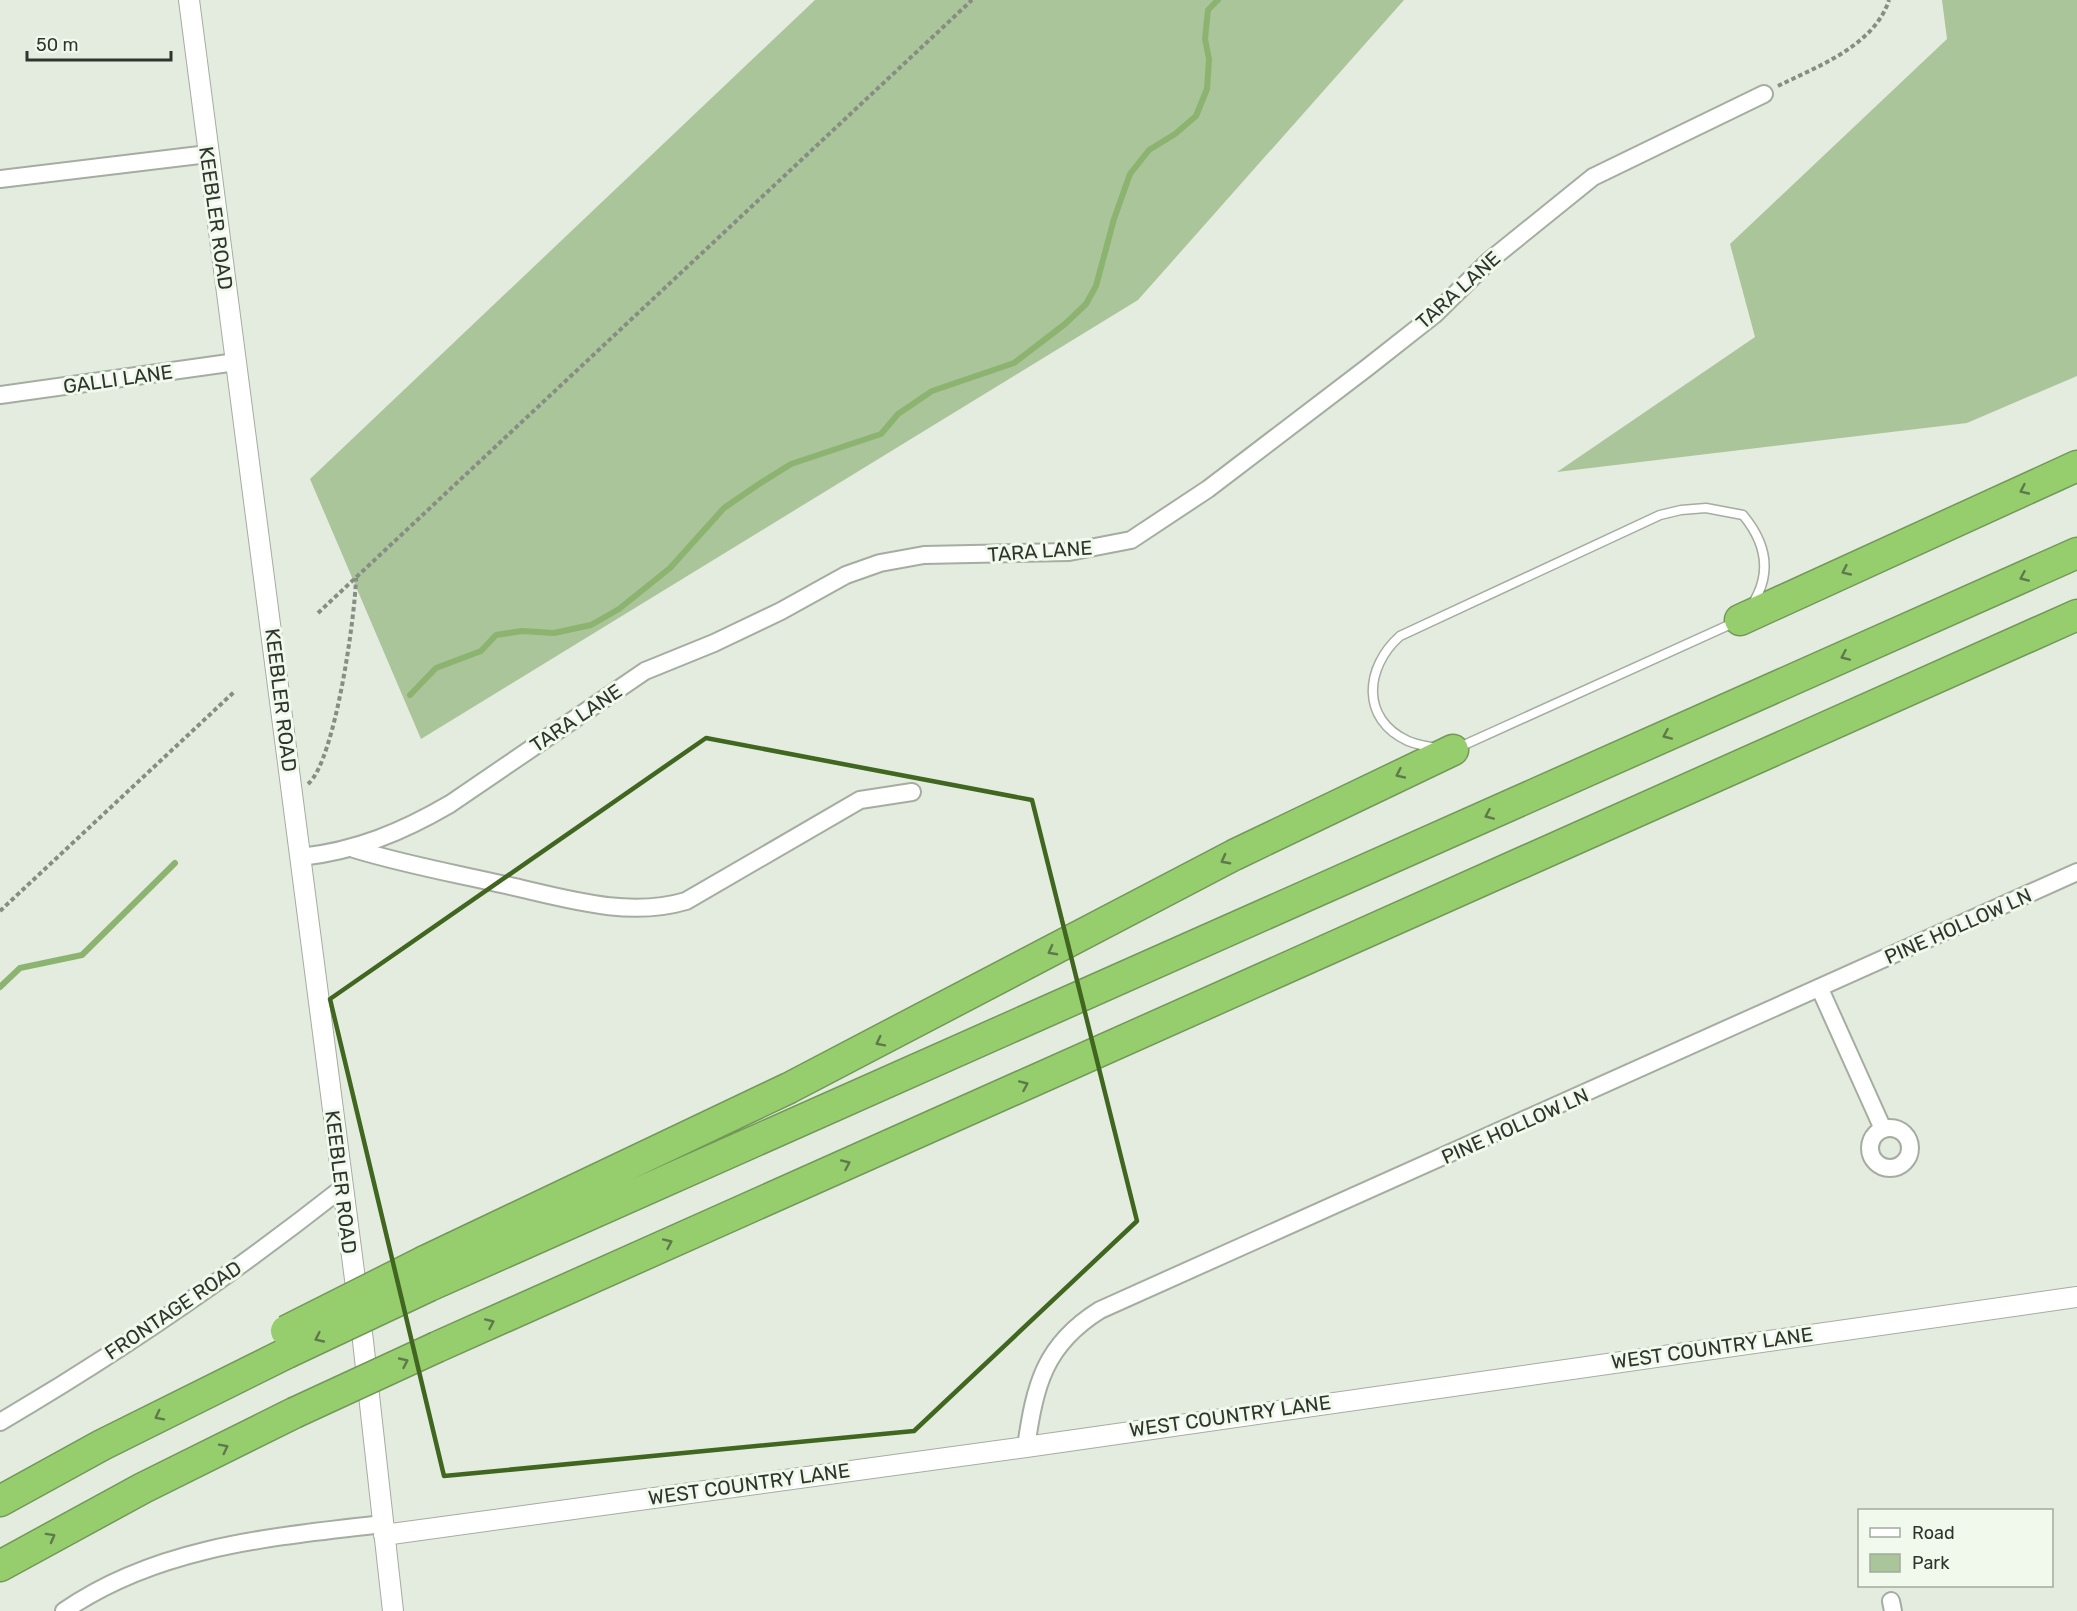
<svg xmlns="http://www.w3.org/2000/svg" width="2077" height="1611" font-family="Rubik,sans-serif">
  <rect width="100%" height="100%" fill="#e3ecde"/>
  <path fill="#abc59a" d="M815,0H1404L1138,300L421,739L310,479Z
    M1942,0H2077V376L1967,423L1557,472L1755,337L1730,244L1947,39Z"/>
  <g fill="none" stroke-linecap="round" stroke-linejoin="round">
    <path stroke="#8cb470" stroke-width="6" d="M410,695L436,668L481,651L496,635L522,631L554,633L591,625L619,609L670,568L724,508L759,484L791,464L881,434L898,414L932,391L1014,363L1065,324L1086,304L1096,286L1114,219L1130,174L1149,150L1175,134L1196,116L1207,89L1209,59L1205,39L1208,10L1218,0
      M0,987L20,968L82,955L175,863"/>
    <g stroke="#a5ada0" stroke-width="11">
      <path id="service" d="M1706,508L1743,515C1772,550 1772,585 1740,620L1453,750C1438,748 1422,747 1408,741C1360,719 1365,667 1400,636L1660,515L1681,510Z"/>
    </g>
    <g stroke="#a5ada0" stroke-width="20">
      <path id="minor" d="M0,179L208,154
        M0,395L236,362
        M354,849C403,864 452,873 501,884C561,897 626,919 686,901L860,800L912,792
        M301,857C356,851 402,832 450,804L645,671L714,643L781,611L846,575L880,563L924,555L1069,552L1131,540L1208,489L1368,367L1434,315L1489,261L1593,177L1764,94
        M1820,989L1883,1129
        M1870 1148a20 20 0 1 1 40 0a20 20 0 1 1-40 0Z
        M0,1422C118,1353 233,1274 341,1189
        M1026,1447C1035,1385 1044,1345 1100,1310L2077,872
        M1891,1601L1893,1611
        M64,1611C158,1546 272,1537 382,1524"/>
    </g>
    <g stroke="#a5ada0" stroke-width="22">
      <path id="tertiary" d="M189,0L363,1341L393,1611
        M384,1535L1026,1447L2077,1297"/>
    </g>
    <g stroke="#729858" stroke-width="33">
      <path id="motorway" d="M1740,620L2077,466
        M425,1261L789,1088L1234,855L1453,750
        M429,1286L2077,553
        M437,1347L2077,615
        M0,1501L102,1445L287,1353
        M0,1566L143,1488L294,1413"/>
    </g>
    <path stroke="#868d83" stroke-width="4" stroke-dasharray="4.5 3" stroke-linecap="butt" d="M1778,86C1818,66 1874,46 1889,0
      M318,613L972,0
      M308,784C335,761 355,617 356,578
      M0,911L234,692"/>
    <use href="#service" stroke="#fff" stroke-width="8"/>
    <use href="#minor" stroke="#fff" stroke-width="16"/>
    <use href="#tertiary" stroke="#fff" stroke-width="20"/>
    <use href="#motorway" stroke="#96ce6e" stroke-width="30"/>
    <g stroke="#729858" stroke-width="33" stroke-linecap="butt">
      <path id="motorway-bridge" d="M286,1331L425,1261
        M287,1353L429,1286
        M294,1413L437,1347"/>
    </g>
    <use href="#motorway-bridge" stroke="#96ce6e" stroke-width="30"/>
  </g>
  <defs><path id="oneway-chevron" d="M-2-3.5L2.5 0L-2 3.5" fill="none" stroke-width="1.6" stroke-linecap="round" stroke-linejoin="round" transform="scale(1.5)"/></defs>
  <g stroke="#5e794b">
    <use href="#oneway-chevron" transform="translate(2024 490) rotate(155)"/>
    <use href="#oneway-chevron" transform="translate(1846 571) rotate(155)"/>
    <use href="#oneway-chevron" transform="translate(2024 577) rotate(156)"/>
    <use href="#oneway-chevron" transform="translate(1845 656) rotate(156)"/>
    <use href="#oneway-chevron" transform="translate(1667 735) rotate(156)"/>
    <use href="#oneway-chevron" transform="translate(1400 774) rotate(155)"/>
    <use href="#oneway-chevron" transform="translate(1489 815) rotate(156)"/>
    <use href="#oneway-chevron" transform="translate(1225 860) rotate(152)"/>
    <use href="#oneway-chevron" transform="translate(1052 951) rotate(152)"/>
    <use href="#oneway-chevron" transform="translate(880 1042) rotate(153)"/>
    <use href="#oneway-chevron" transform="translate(1024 1085) rotate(-24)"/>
    <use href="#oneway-chevron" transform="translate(846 1164) rotate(-24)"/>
    <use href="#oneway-chevron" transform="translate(668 1243) rotate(-24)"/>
    <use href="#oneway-chevron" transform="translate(490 1323) rotate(-24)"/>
    <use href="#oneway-chevron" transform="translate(319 1338) rotate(155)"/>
    <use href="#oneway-chevron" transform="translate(404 1362) rotate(-25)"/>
    <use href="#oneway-chevron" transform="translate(159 1416) rotate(153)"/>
    <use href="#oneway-chevron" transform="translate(224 1448) rotate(-27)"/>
    <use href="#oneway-chevron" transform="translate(51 1537) rotate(-29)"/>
  </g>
  <path fill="none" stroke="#406620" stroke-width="4.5" stroke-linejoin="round" d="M706,738L1032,800L1137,1221L914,1431L444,1476L330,999Z"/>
  <g text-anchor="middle" stroke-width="6" stroke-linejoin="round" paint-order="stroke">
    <g font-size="20" fill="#30342e" stroke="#f0f9eb">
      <text transform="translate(216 218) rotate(82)" y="7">KEEBLER ROAD</text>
      <text transform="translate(1458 290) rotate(-42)" y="7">TARA LANE</text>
      <text transform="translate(118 379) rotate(-8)" y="7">GALLI LANE</text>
      <text transform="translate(1040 551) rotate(-4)" y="7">TARA LANE</text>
      <text transform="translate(281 700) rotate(83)" y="7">KEEBLER ROAD</text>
      <text transform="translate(576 718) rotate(-34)" y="7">TARA LANE</text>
      <text transform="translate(1958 926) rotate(-24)" y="7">PINE HOLLOW LN</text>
      <text transform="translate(1515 1126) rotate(-24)" y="7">PINE HOLLOW LN</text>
      <text transform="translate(341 1182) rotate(83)" y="7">KEEBLER ROAD</text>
      <text transform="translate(173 1310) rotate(-34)" y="7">FRONTAGE ROAD</text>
      <text transform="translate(1712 1348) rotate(-8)" y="7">WEST COUNTRY LANE</text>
      <text transform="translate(1230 1416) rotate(-8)" y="7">WEST COUNTRY LANE</text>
      <text transform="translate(749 1484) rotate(-8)" y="7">WEST COUNTRY LANE</text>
    </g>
  </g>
  <rect x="1858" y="1509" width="195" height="78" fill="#f0f9eb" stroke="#a3aa9f" stroke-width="1.5"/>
  <rect x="1870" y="1528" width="30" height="9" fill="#ffffff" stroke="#a3aa9f" stroke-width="1.5"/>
  <text x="1912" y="1539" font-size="18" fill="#30342e">Road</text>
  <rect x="1870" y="1554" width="30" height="18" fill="#abc59a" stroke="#a3aa9f" stroke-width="1.5"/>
  <text x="1912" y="1569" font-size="18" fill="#30342e">Park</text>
  <path d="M27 51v9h144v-9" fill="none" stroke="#30342e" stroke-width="3"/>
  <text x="36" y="51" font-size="18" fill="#30342e" stroke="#f0f9eb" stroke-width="4.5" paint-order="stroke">50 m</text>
</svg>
